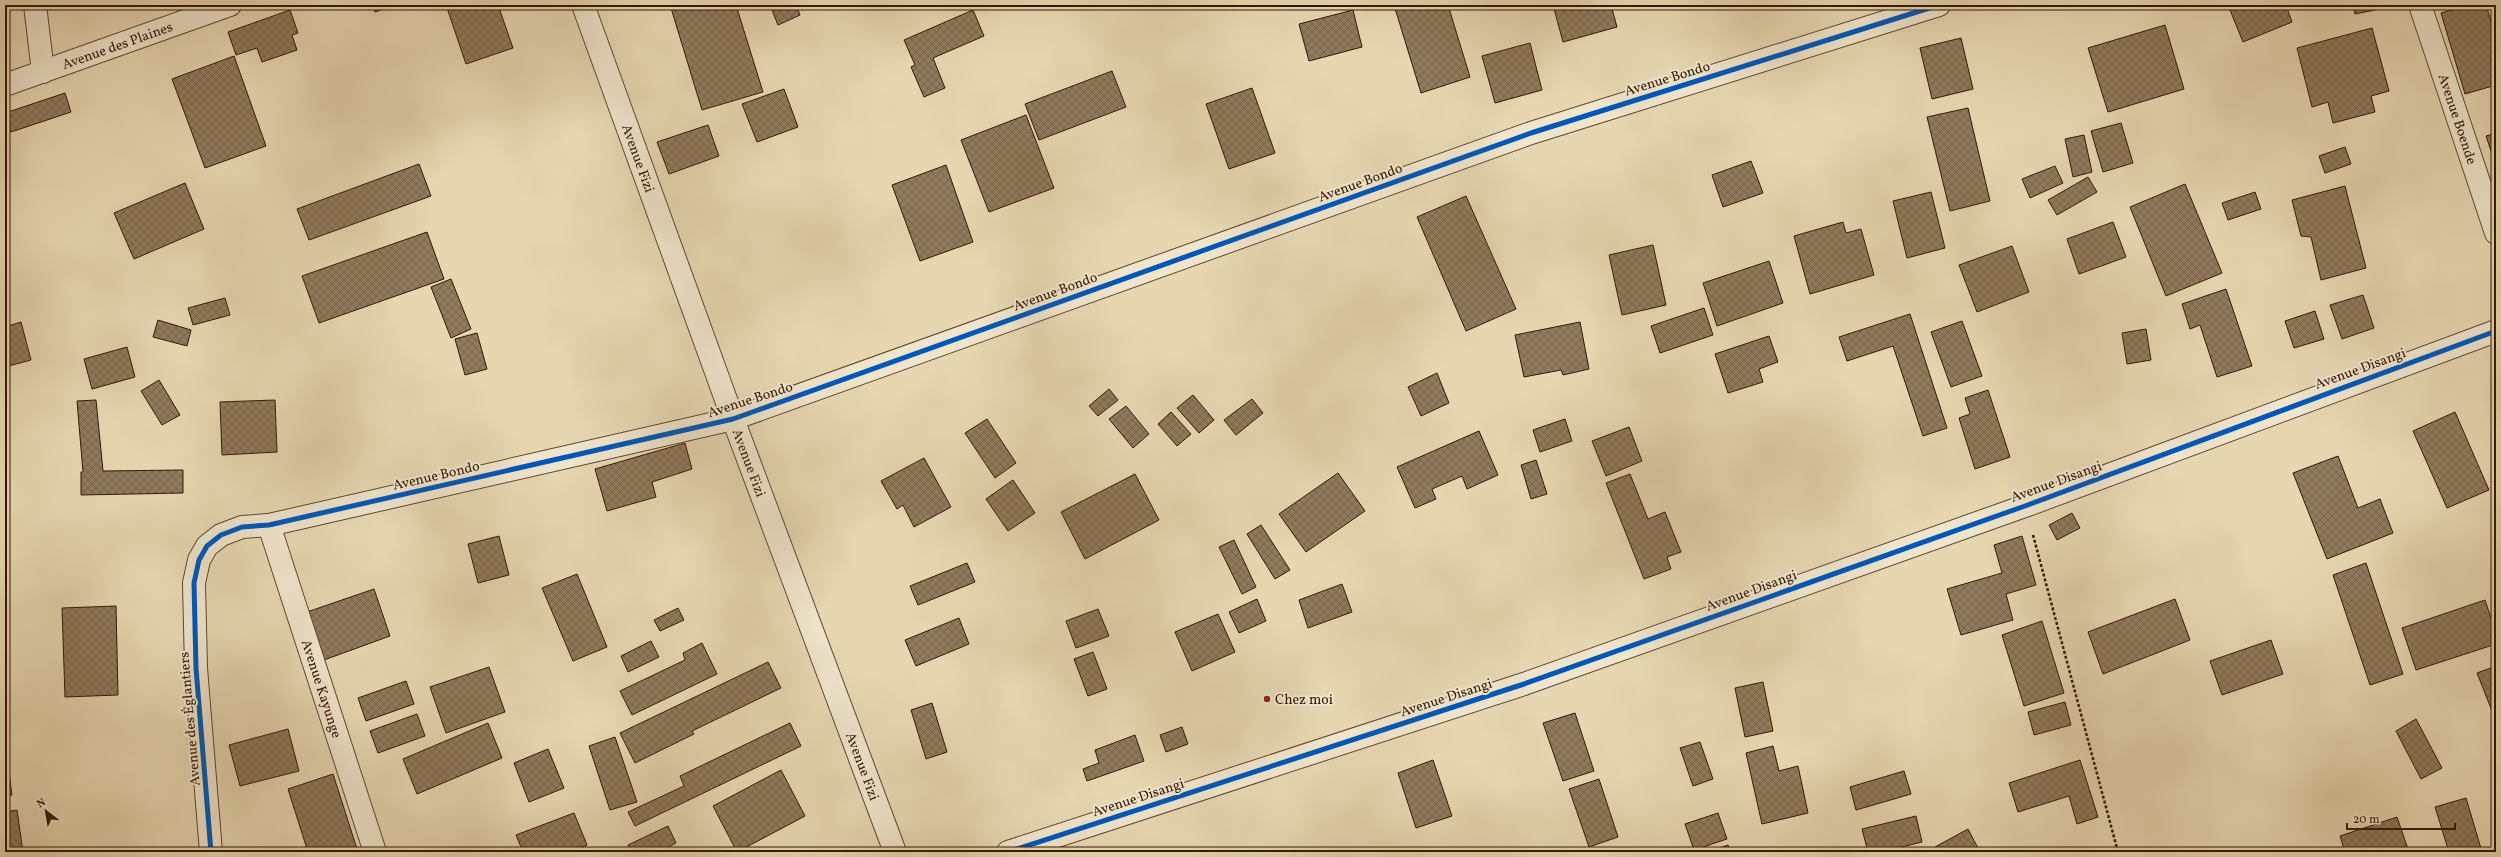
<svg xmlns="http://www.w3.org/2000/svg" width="2501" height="857" font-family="Vollkorn,serif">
  <defs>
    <pattern id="building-cross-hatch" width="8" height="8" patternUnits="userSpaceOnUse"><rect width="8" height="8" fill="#907b5d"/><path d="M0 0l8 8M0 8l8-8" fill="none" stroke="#76644b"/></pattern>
  </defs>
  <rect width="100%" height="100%" fill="#e6d7b1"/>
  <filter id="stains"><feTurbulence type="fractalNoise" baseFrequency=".005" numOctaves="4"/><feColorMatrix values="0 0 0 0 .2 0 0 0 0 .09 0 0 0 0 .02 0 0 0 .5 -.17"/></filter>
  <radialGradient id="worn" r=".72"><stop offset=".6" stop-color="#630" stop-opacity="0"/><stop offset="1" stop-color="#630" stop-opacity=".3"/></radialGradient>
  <path fill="url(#building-cross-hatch)" stroke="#331703" d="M373,5H395L375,12Z
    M446,5H498L513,48L466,64Z
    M681,5H736L763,92L702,110L671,8Z
    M770,5H796L800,15L778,25Z
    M1394,5H1448L1470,77L1421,93Z
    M1553,5H1611L1617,27L1563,42Z
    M2228,5H2286L2292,22L2243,42Z
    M2353,5H2390V7L2355,14Z
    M2469,5H2486L2496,38V85L2465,94L2441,13Z
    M290,10L298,33L292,35L297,50L262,62L257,48L236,55L228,32Z
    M973,10L984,36L933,58L945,88L924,97L911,67L915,65L904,40Z
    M1353,10L1362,47L1309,61L1299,24Z
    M2165,25L2184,89L2108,112L2088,48Z
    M2372,28L2389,91L2371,96L2375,112L2333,123L2328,102L2312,107L2297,48Z
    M1961,38L1973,89L1932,99L1920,48Z
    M1530,43L1542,90L1495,103L1482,56Z
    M234,56L266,146L205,168L172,79Z
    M1112,71L1126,107L1039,140L1025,104Z
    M1252,88L1275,153L1229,169L1206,104Z
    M784,89L798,127L757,142L742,104Z
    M65,93L71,112L11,132L5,113Z
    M1968,108L1990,201L1950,211L1927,117Z
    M1026,115L1054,188L989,212L961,140Z
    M2121,123L2133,163L2103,172L2091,131Z
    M708,125L719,156L669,174L657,142Z
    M2496,133V166L2486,136Z
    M2084,135L2092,172L2073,177L2065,139Z
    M2345,147L2351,164L2325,173L2319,156Z
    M1751,161L1763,193L1723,207L1712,175Z
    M419,164L431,196L309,240L297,209Z
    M946,165L973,242L920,261L892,185Z
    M2055,166L2063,183L2030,198L2022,179Z
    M2088,177L2097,192L2057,215L2048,200Z
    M185,183L204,229L134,259L114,213Z
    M2185,184L2222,273L2166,296L2130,207Z
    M2345,186L2366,268L2321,280L2311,237L2301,236L2292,200Z
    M1931,192L1945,248L1907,258L1893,201Z
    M2255,192L2261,209L2228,220L2222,203Z
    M1466,196L1516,309L1466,331L1417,217Z
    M1843,222L1846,233L1861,229L1874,275L1810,294L1794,236Z
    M2113,222L2126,257L2079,274L2067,239Z
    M427,232L444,279L319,323L302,276Z
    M1653,245L1666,305L1622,315L1609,255Z
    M2012,246L2029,292L1977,312L1959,265Z
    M1769,261L1783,303L1717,326L1703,283Z
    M451,279L471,329L451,338L431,287Z
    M2226,289L2252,366L2217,377L2200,325L2190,329L2182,304Z
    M2363,295L2374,328L2342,339L2330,305Z
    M225,298L230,315L193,325L188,308Z
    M1704,308L1713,335L1660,353L1651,326Z
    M2315,311L2324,339L2294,348L2285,321Z
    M1910,314L1947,428L1923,436L1893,346L1847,361L1839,337Z
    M158,320L191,330L187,346L153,337Z
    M1962,321L1982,376L1951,387L1931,332Z
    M21,322L31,360L5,367V327Z
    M1580,322L1589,369L1563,375L1561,370L1524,377L1515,335Z
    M2146,329L2151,360L2127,364L2122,333Z
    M477,333L487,369L465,375L455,339Z
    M1769,336L1778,362L1759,369L1763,382L1728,393L1715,354Z
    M127,347L135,377L92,389L84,359Z
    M1437,373L1449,403L1421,416L1408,387Z
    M159,380L180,415L162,425L141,391Z
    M1109,389L1118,400L1098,416L1089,406Z
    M1988,390L2010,457L1975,469L1959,418L1970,414L1965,398Z
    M1193,395L1214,420L1199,433L1177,408Z
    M1252,399L1263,413L1236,435L1224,420Z
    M96,400L103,471L183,470V493L81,495V472H83L77,401Z
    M275,400L277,452L222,455L220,402Z
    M1126,406L1149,434L1133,448L1109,419Z
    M1171,412L1191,434L1177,446L1158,424Z
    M2455,412L2489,490L2447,508L2413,431Z
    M987,419L1016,463L995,478L965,433Z
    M1565,419L1572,441L1540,452L1533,430Z
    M1629,427L1642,461L1606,476L1592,441Z
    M1479,431L1498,475L1467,489L1462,476L1432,489L1436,499L1415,508L1397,467Z
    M685,443L692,469L652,482L656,497L607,511L595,469Z
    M2338,456L2358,508L2380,499L2393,533L2327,559L2293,473Z
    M924,458L951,507L914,527L903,505L897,509L881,481Z
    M1536,460L1547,494L1531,499L1521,465Z
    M1338,473L1365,511L1306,552L1279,514Z
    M1135,474L1159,520L1085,559L1061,512Z
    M1630,474L1648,519L1665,512L1681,552L1667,557L1671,569L1644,579L1606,483Z
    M1013,480L1035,513L1008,531L986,499Z
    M2072,513L2080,528L2057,540L2049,525Z
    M1261,525L1290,570L1275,579L1247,534Z
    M499,536L509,575L478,583L468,544Z
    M2022,536L2036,585L2006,594L2013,620L1961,635L1947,589L2002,573L1994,545Z
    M1234,540L1256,587L1242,594L1219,547Z
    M967,563L975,582L918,605L910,586Z
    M2366,563L2403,674L2370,685L2333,575Z
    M577,574L607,647L573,661L542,588Z
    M1342,584L1352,612L1308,628L1299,600Z
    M374,589L390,636L324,660L307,612Z
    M1257,599L1266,621L1239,633L1229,612Z
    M2175,599L2190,640L2103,674L2088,632Z
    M2485,600L2496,633V644L2416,670L2402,628Z
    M116,606L118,695L65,697L62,608Z
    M678,608L684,620L660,631L654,620Z
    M1098,609L1109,636L1076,648L1066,621Z
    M1218,614L1235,652L1192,671L1175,632Z
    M959,618L969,644L916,666L905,640Z
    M2042,621L2064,693L2024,706L2002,635Z
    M2271,640L2283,674L2222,695L2210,661Z
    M651,641L659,657L628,672L621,656Z
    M702,643L717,674L632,715L620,691L685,660L683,653Z
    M1093,652L1107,689L1088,696L1074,659Z
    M768,662L781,688L692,731L694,734L635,763L620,733Z
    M2496,666V721L2477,673Z
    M489,667L505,712L446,733L430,687Z
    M406,681L414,704L366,721L358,698Z
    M1763,682L1773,731L1745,737L1735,688Z
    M2065,702L2071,725L2034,735L2028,712Z
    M932,703L947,752L926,759L911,710Z
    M1575,713L1594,771L1563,781L1543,723Z
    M417,714L425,736L378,753L370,731Z
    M2416,719L2442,768L2421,779L2396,731Z
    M488,723L502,758L417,794L403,759Z
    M790,723L801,746L635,826L628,812L684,786L680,776Z
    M1182,727L1188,744L1166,752L1160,735Z
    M288,729L299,771L240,786L229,745Z
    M1135,735L1144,761L1087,781L1083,769L1099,763L1095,750Z
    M615,737L637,802L610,810L589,746Z
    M1700,742L1713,779L1693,786L1680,748Z
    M5,745L12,795L5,796Z
    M1773,746L1779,771L1798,766L1808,813L1762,824L1746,753Z
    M548,749L564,788L529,802L514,763Z
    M1433,760L1452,816L1416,828L1398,773Z
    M2080,760L2098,817L2077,824L2069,796L2018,812L2009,783Z
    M781,770L805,816L737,852L713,806Z
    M1904,771L1911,794L1856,810L1850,787Z
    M333,774L358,852H308L288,789Z
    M1599,779L1618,837L1589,847L1569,789Z
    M2466,798L2482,852H2449L2435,807Z
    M17,810L23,852H5V812Z
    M574,813L587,845L570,852H523L516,835Z
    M1718,813L1727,839L1694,850L1685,824Z
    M1916,816L1922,842L1881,852H1868L1862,829Z
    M2397,817L2409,852H2345L2340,836Z
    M668,826L676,843L659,852H631L628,845Z
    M1968,829L1980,852H1937L1935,847Z
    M1728,845L1730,852H1708Z"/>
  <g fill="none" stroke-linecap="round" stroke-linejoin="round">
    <g stroke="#60472e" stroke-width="24">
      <g id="minor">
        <path d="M35,5L43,72"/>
        <path id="s1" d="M583,5L733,419L895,852"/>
        <path id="s2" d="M2420,5L2496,233"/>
        <path id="s3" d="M269,525L375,852"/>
        <path d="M211,852L196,668L194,583L199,560L207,546L221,535L242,527L269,525L733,419L1531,133L1939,5"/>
        <path d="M1008,852L1524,684L2025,506L2496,331"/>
      </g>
    </g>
    <g stroke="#60472e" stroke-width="24">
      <g id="tertiary">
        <path id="s4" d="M5,85L230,5"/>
      </g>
    </g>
    <path stroke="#331703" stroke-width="2.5" stroke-dasharray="3 2" stroke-linecap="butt" d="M2033,535L2118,852"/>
    <use href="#minor" stroke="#efe5cc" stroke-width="22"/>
    <use href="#tertiary" stroke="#efe5cc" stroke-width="22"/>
    <g stroke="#efe5cc" stroke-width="8">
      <path id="cycleway" d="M211,852L196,668L194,583L199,560L207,546L221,535L242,527L269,525L733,419L1531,133L1939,5
        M1008,852L1524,684L2025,506L2496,331"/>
    </g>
    <use href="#cycleway" stroke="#0057b8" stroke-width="5"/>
  </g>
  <circle fill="#8f2418" stroke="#efe5cc" stroke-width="1.5" cx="1267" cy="699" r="4"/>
  <g text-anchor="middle" stroke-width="4" stroke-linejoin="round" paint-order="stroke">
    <g font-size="14" fill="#331703" stroke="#efe5cc">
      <text dy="5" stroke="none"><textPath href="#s4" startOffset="119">Avenue des Plaines</textPath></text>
      <text transform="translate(1667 78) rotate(-17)" y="5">Avenue Bondo</text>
      <text dy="5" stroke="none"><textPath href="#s2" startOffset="120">Avenue Boende</textPath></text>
      <text dy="5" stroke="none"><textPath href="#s1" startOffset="163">Avenue Fizi</textPath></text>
      <text transform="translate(1360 182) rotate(-20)" y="5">Avenue Bondo</text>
      <text transform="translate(1055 291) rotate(-20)" y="5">Avenue Bondo</text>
      <text transform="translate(2360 368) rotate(-20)" y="5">Avenue Disangi</text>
      <text transform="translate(750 399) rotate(-18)" y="5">Avenue Bondo</text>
      <text dy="5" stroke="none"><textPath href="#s1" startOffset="487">Avenue Fizi</textPath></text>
      <text transform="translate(436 475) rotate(-13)" y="5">Avenue Bondo</text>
      <text transform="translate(2056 481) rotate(-20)" y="5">Avenue Disangi</text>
      <text transform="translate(1751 590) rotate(-20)" y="5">Avenue Disangi</text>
      <text dy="5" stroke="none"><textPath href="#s3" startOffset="172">Avenue Kayunge</textPath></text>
      <text transform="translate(1446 697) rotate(-18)" y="5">Avenue Disangi</text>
      <text transform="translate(189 719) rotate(-95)" y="5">Avenue des Églantiers</text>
      <text dy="5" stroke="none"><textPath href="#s1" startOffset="811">Avenue Fizi</textPath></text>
      <text transform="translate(1138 797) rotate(-18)" y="5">Avenue Disangi</text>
    </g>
    <g font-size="14" fill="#331703" stroke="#efe5cc" text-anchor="start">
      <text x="1275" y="704">Chez moi</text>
    </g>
  </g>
  <rect width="2501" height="857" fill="none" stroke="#e6d7b1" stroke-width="20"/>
  <rect x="6" y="6" width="2489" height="845" fill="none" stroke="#331703" stroke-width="2"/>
  <rect x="10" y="10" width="2481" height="837" fill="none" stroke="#331703"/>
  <g transform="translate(46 811) rotate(329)" stroke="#efe5cc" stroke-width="3" paint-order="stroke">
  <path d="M0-3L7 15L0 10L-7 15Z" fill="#331703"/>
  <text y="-6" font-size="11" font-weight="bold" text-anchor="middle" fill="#331703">N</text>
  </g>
  <path d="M2347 823v6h108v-6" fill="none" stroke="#331703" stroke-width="2"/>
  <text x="2353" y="823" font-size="12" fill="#331703" stroke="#efe5cc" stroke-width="3" paint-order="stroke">20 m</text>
  <rect width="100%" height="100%" filter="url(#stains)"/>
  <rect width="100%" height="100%" fill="url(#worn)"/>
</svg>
